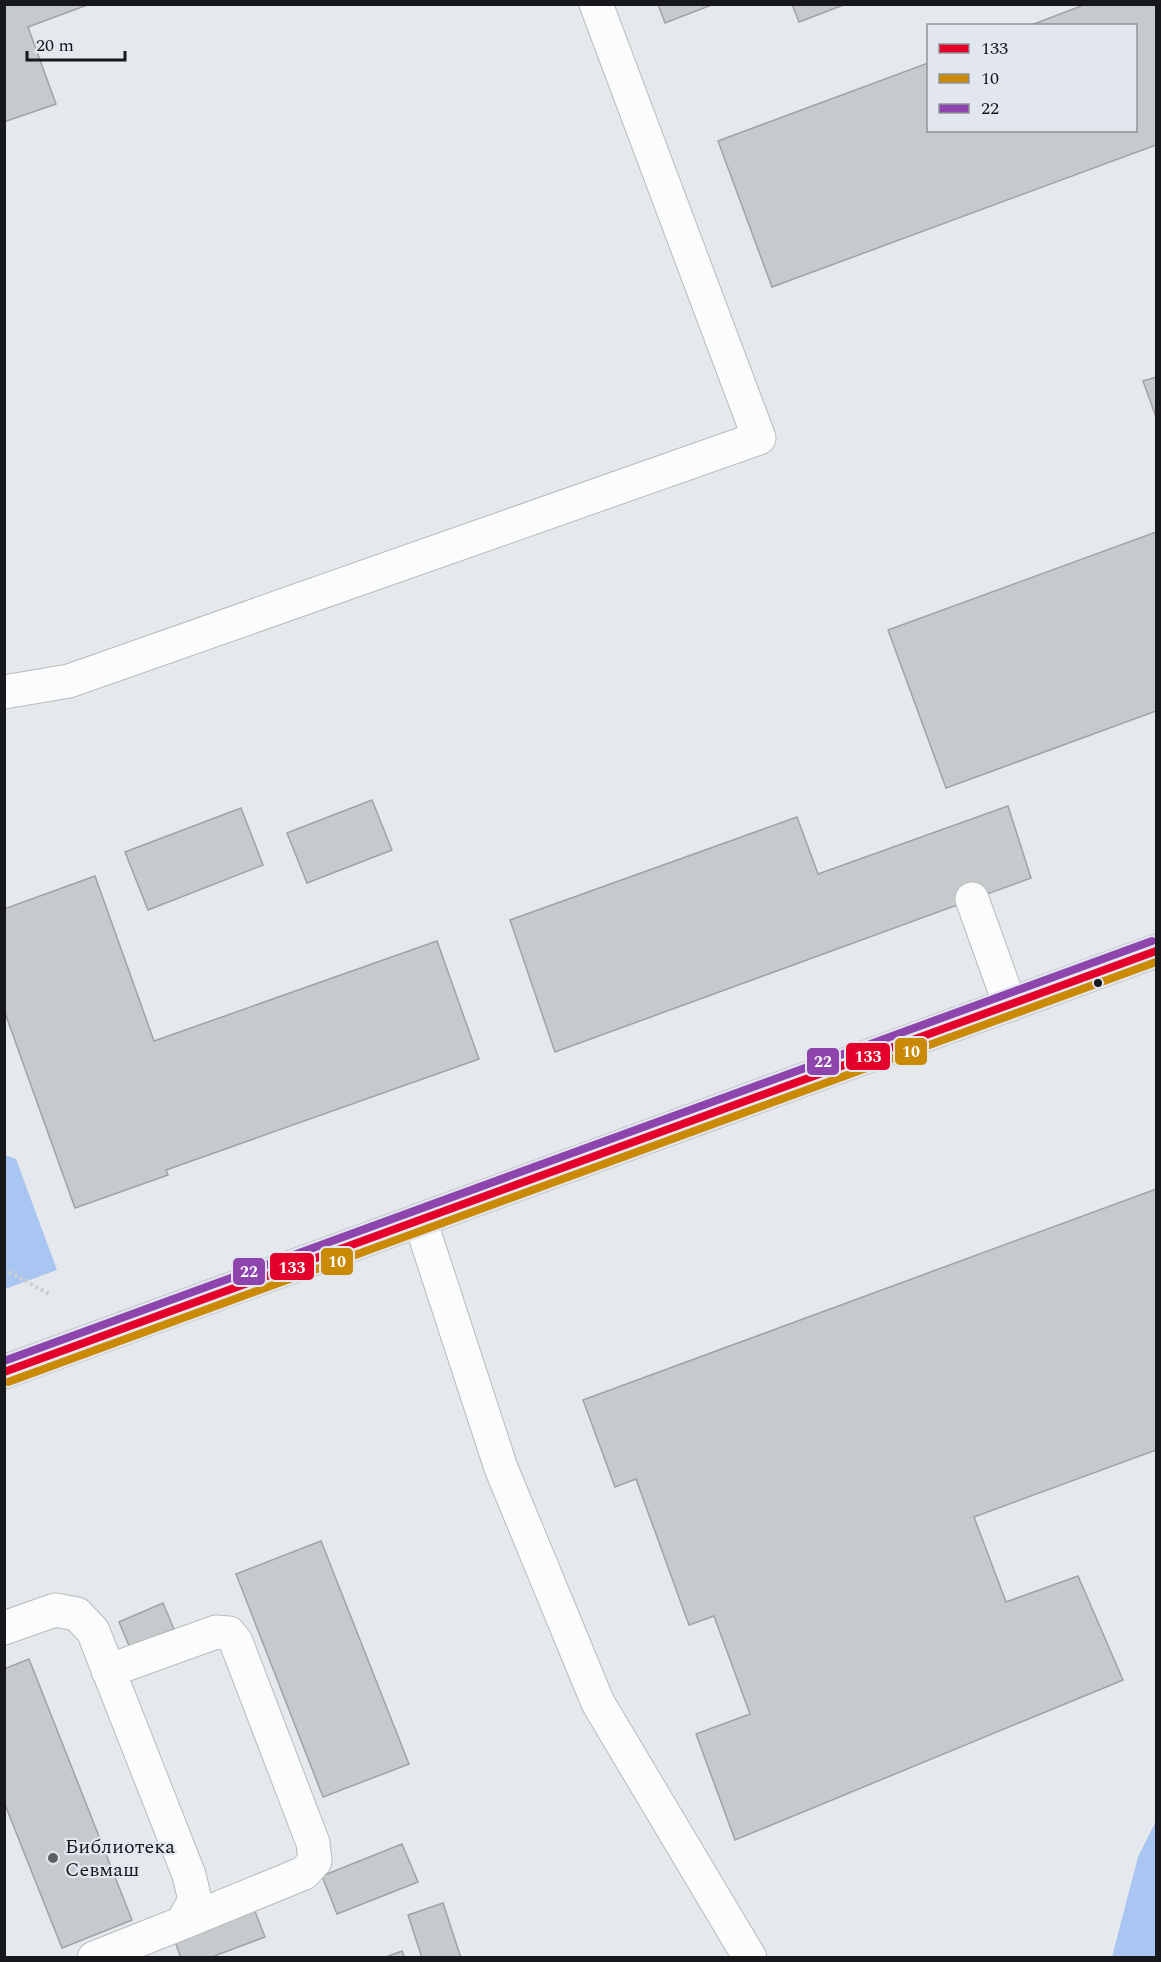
<svg xmlns="http://www.w3.org/2000/svg" width="1161" height="1962" font-family="Spectral,serif">
  <rect width="100%" height="100%" fill="#e5e8ec"/>
  <path fill="#a9c5f2" d="M5,1155L16,1159L57,1270L5,1289Z
    M1156,1821V1957H1112L1138,1857Z"/>
  <path fill="#c7cacd" stroke="#a0a2a5" stroke-width="1.5" d="M4,4H90L28,27L56,104L4,122Z
    M658,4H714L665,23Z
    M792,4H846L799,22Z
    M1086,4H1156V145L772,287L718,141L928,63V130H1136V26H1029Z
    M1156,377V417L1143,381Z
    M1156,532V711L946,788L888,630Z
    M372,800L392,850L307,883L287,833Z
    M1008,806L1031,878L555,1052L510,920L797,817L818,874Z
    M241,808L263,865L148,910L125,852Z
    M95,876L154,1041L437,941L479,1059L166,1170L168,1175L75,1208L4,1010V909Z
    M1156,1189V1450L974,1517L1006,1602L1078,1576L1123,1680L735,1840L696,1734L750,1714L714,1616L689,1625L636,1479L615,1487L583,1400Z
    M321,1541L409,1764L323,1797L236,1574Z
    M163,1603L174,1629L130,1648L119,1622Z
    M29,1659L132,1920L62,1948L4,1802V1669Z
    M402,1844L418,1882L337,1914L322,1876Z
    M443,1903L461,1958H422L408,1915Z
    M254,1909L265,1937L209,1958H181L174,1939Z
    M402,1951L405,1958H383Z"/>
  <g fill="none" stroke-linecap="round" stroke-linejoin="round">
    <g stroke="#b9bbbe" stroke-width="35">
      <path id="minor" d="M4,692L69,681L759,438L596,4
        M972,899L1010,1005
        M420,1220L501,1468L598,1703L750,1958
        M4,1628L55,1610L77,1614L93,1631L189,1875L195,1900L182,1923L94,1958
        M108,1671L216,1632L229,1633L236,1642L313,1843L315,1861L304,1873L182,1923"/>
    </g>
    <g stroke="#c2c4c6" stroke-width="35">
      <path id="major" d="M4,1372L1156,951"/>
    </g>
    <path stroke="#cccecf" stroke-width="4" stroke-dasharray="3 3" stroke-linecap="butt" d="M4,1269L51,1295"/>
    <use href="#minor" stroke="#fbfcfc" stroke-width="33"/>
    <use href="#major" stroke="#e2e5ea" stroke-width="33"/>
    <g stroke="#e2e7ef" stroke-width="12">
      <path id="bus-1" d="M4,1372L1156,951"/>
    </g>
    <g stroke="#e2e7ef" stroke-width="12">
      <path id="bus-2" d="M8,1382L1156,962"/>
    </g>
    <g stroke="#e2e7ef" stroke-width="12">
      <path id="bus-3" d="M4,1361L1152,941"/>
    </g>
    <use href="#bus-1" stroke="#e4002b" stroke-width="8"/>
    <use href="#bus-2" stroke="#ca8a05" stroke-width="8"/>
    <use href="#bus-3" stroke="#8e44ad" stroke-width="8"/>
  </g>
  <circle fill="#16181b" stroke="#e2e7ef" stroke-width="2" cx="1098" cy="983" r="5"/>
  <circle fill="#5e6164" stroke="#e2e7ef" stroke-width="2" cx="53" cy="1858" r="6"/>
  <g text-anchor="middle" stroke-width="4.5" stroke-linejoin="round" paint-order="stroke">
    <g font-size="20" fill="#16181b" stroke="#e2e7ef" text-anchor="start">
      <text x="65" y="1853">Библиотека<tspan x="65" dy="23">Севмаш</tspan></text>
    </g>
  </g>
  <g stroke="#e2e7ef" stroke-width="2">
    <rect x="894" y="1037" width="34" height="29" rx="6" fill="#ca8a05"/>
    <rect x="845" y="1042" width="46" height="29" rx="6" fill="#e4002b"/>
    <rect x="806" y="1047" width="34" height="29" rx="6" fill="#8e44ad"/>
    <rect x="320" y="1247" width="34" height="29" rx="6" fill="#ca8a05"/>
    <rect x="269" y="1252" width="46" height="29" rx="6" fill="#e4002b"/>
    <rect x="232" y="1257" width="34" height="29" rx="6" fill="#8e44ad"/>
  </g>
  <g font-size="16" text-anchor="middle" font-weight="bold" fill="#fff">
    <text x="911" y="1057">10</text>
    <text x="868" y="1062">133</text>
    <text x="823" y="1067">22</text>
    <text x="337" y="1267">10</text>
    <text x="292" y="1273">133</text>
    <text x="249" y="1277">22</text>
  </g>
  <rect width="1161" height="1962" fill="none" stroke="#16181b" stroke-width="12"/>
  <rect x="927" y="24" width="210" height="108" fill="#e2e7ef" stroke="#90949a" stroke-width="1.5"/>
  <rect x="939" y="44" width="30" height="9" fill="#e4002b" stroke="#90949a" stroke-width="1.5"/>
  <text x="981" y="54" font-size="18" fill="#16181b">133</text>
  <rect x="939" y="74" width="30" height="9" fill="#ca8a05" stroke="#90949a" stroke-width="1.5"/>
  <text x="981" y="84" font-size="18" fill="#16181b">10</text>
  <rect x="939" y="104" width="30" height="9" fill="#8e44ad" stroke="#90949a" stroke-width="1.5"/>
  <text x="981" y="114" font-size="18" fill="#16181b">22</text>
  <path d="M27 51v9h98v-9" fill="none" stroke="#16181b" stroke-width="3"/>
  <text x="36" y="51" font-size="18" fill="#16181b" stroke="#e2e7ef" stroke-width="4.5" paint-order="stroke">20 m</text>
</svg>
